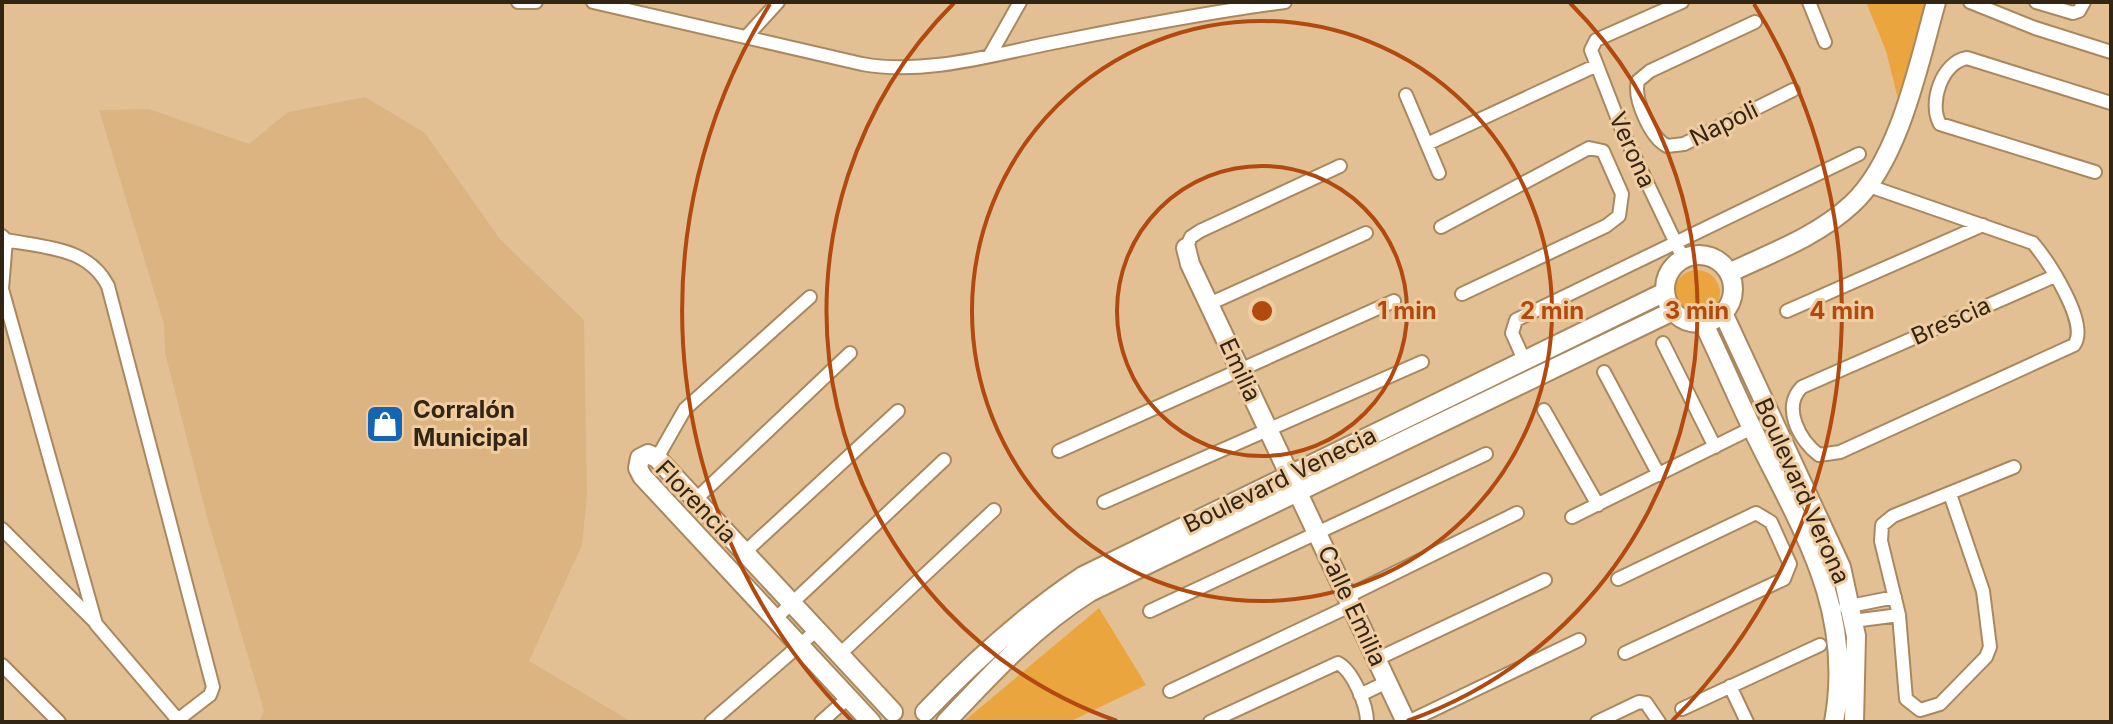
<svg xmlns="http://www.w3.org/2000/svg" width="2113" height="724" font-family="Inter,sans-serif">
  <rect width="100%" height="100%" fill="#e3c094"/>
  <path fill="#dcb482" d="M365,97L425,133L500,239L584,320L587,495L582,545L529,661L632,722H259L264,711L207,517L165,353L164,324L99,110L149,109L249,144L288,112Z"/>
  <path fill="#eba53f" d="M1866,2H1931L1898,99L1886,51Z
    M1674 293a23 23 0 1 1 46 0a23 23 0 1 1-46 0Z
    M1099,608L1146,685L1069,722H963Z"/>
  <g fill="none" stroke-linecap="round" stroke-linejoin="round">
    <g stroke="#a9885e" stroke-width="16">
      <path id="street" d="M518,2H536
        M593,2L862,64C927,76 998,53 1062,41C1136,26 1210,12 1285,2
        M1682,2L1596,40L1591,50L1622,130L1683,258
        M1809,2L1825,42
        M1970,2L2035,28L2111,52
        M2036,2L2073,13L2079,11L2084,2
        M1755,22L1650,71L1638,81C1633,99 1651,138 1667,146L1684,144L1793,90
        M747,36L778,2
        M990,55L1020,2
        M1406,95L1439,173
        M1427,144L1595,66
        M2095,172L1940,124C1928,103 1942,62 1967,58L2111,103
        M1869,186L2033,243C2048,261 2090,324 2074,345L1840,452L1819,455C1800,441 1781,407 1802,387L2055,276
        M1441,227L1589,148L1603,151L1622,194L1619,216L1606,226L1462,294
        M2,236L6,240C46,248 88,247 108,286L213,687L210,695L175,722
        M6,240L2,289L96,624L178,720
        M1186,248L1191,237L1200,231L1340,166
        M1209,304L1366,233
        M1787,311L1983,225
        M1663,343L1715,447
        M1525,362L1512,333L1516,320L1859,154
        M1604,372L1659,475
        M1544,410L1598,505
        M1059,451L1394,301
        M657,458L685,409L810,297
        M1950,494L1983,591L1990,647L1986,657L1940,704L1920,710L1906,699L1899,615L1881,541L1882,525L1893,516L2014,467
        M695,500L850,353
        M1104,502L1422,362
        M1572,517L1752,428
        M2,529L96,623
        M745,552L898,411
        M1618,579L1756,513L1771,522L1790,564L1784,579L1625,653
        M1348,596L1517,513
        M1845,607L1895,597
        M1150,611L1486,454
        M776,618L944,460
        M1853,621L1899,615
        M840,654L994,510
        M1377,659L1545,580
        M2,665L59,722
        M1730,686L1747,722
        M1170,691L1352,605
        M1360,695L1387,682
        M1682,709L1820,645
        M711,722L817,630
        M821,722L849,697
        M1210,722L1338,663C1353,671 1367,705 1367,722
        M1408,722L1579,640
        M1597,722L1639,702L1646,703L1659,722"/>
    </g>
    <g stroke="#a9885e" stroke-width="22">
      <path id="secondary" d="M1186,248L1190,264L1406,722
        M1665 289a34 34 0 1 1 68 0a34 34 0 1 1-68 0Z
        M1729,273C1771,253 1818,236 1852,204C1899,161 1919,63 1936,2
        M1723,313L1841,567L1856,636L1854,722
        M1703,322C1720,357 1735,393 1752,428C1800,527 1855,607 1834,722
        M925,712C974,661 1024,615 1083,576L1665,292
        M871,722L642,476L638,468L640,458L648,454L657,458L893,712
        M946,722C991,674 1034,627 1090,592L1673,311"/>
    </g>
    <use href="#street" stroke="#fff" stroke-width="12"/>
    <use href="#secondary" stroke="#fff" stroke-width="18"/>
  </g>
  <g fill="none" stroke="#b2490e" stroke-width="4">
    <circle cx="1262" cy="311" r="145"/>
    <circle cx="1262" cy="311" r="290"/>
    <path d="M1117 721A435 435 0 0 1 954 3M1570 3A435 435 0 0 1 1407 721"/>
    <path d="M852 721A580 580 0 0 1 770 4M1754 4A580 580 0 0 1 1672 721"/>
  </g>
  <defs>
    <g id="shop-square" transform="scale(2)"><rect x="-9" y="-9" width="18" height="18" rx="4" fill="#1465b4" stroke="#f0cda1"/><path d="M-5-2.5h2.3a2.7 3.5 0 0 1 5.4 0H5L5.5 6h-11ZM-1.5-2.5h3a1.5 2.3 0 0 0-3 0Z" fill="#fff"/></g>
  </defs>
  <g fill-rule="evenodd">
    <use href="#shop-square" x="385" y="424"/>
  </g>
  <g text-anchor="middle" stroke-width="6" stroke-linejoin="round" paint-order="stroke">
    <g font-size="24" fill="#332514" stroke="#f0cda1">
      <text transform="translate(1724 124) rotate(-26)" y="8">Napoli</text>
      <text transform="translate(1632 150) rotate(66)" y="8">Verona</text>
      <text transform="translate(1951 321) rotate(-24)" y="8">Brescia</text>
      <text transform="translate(1240 370) rotate(65)" y="8">Emilia</text>
      <text transform="translate(1280 480) rotate(-26)" y="8">Boulevard Venecia</text>
      <text transform="translate(1802 491) rotate(66)" y="8">Boulevard Verona</text>
      <text transform="translate(696 502) rotate(46)" y="8">Florencia</text>
      <text transform="translate(1352 606) rotate(65)" y="8">Calle Emilia</text>
    </g>
    <g font-size="24" font-weight="bold" fill="#332514" stroke="#f0cda1" text-anchor="start">
      <text x="413" y="418">Corralón<tspan x="413" dy="28">Municipal</tspan></text>
    </g>
  </g>
  <circle cx="1262" cy="311" r="12" fill="#b2490e" stroke="#f0cda1" stroke-width="4"/>
  <g font-size="24" text-anchor="middle" font-weight="bold" fill="#b2490e" stroke="#f0cda1" stroke-width="6" stroke-linejoin="round" paint-order="stroke">
    <text x="1407" y="319">1 min</text>
    <text x="1552" y="319">2 min</text>
    <text x="1697" y="319">3 min</text>
    <text x="1842" y="319">4 min</text>
  </g>
  <rect width="2113" height="724" fill="none" stroke="#332514" stroke-width="8"/>
</svg>
